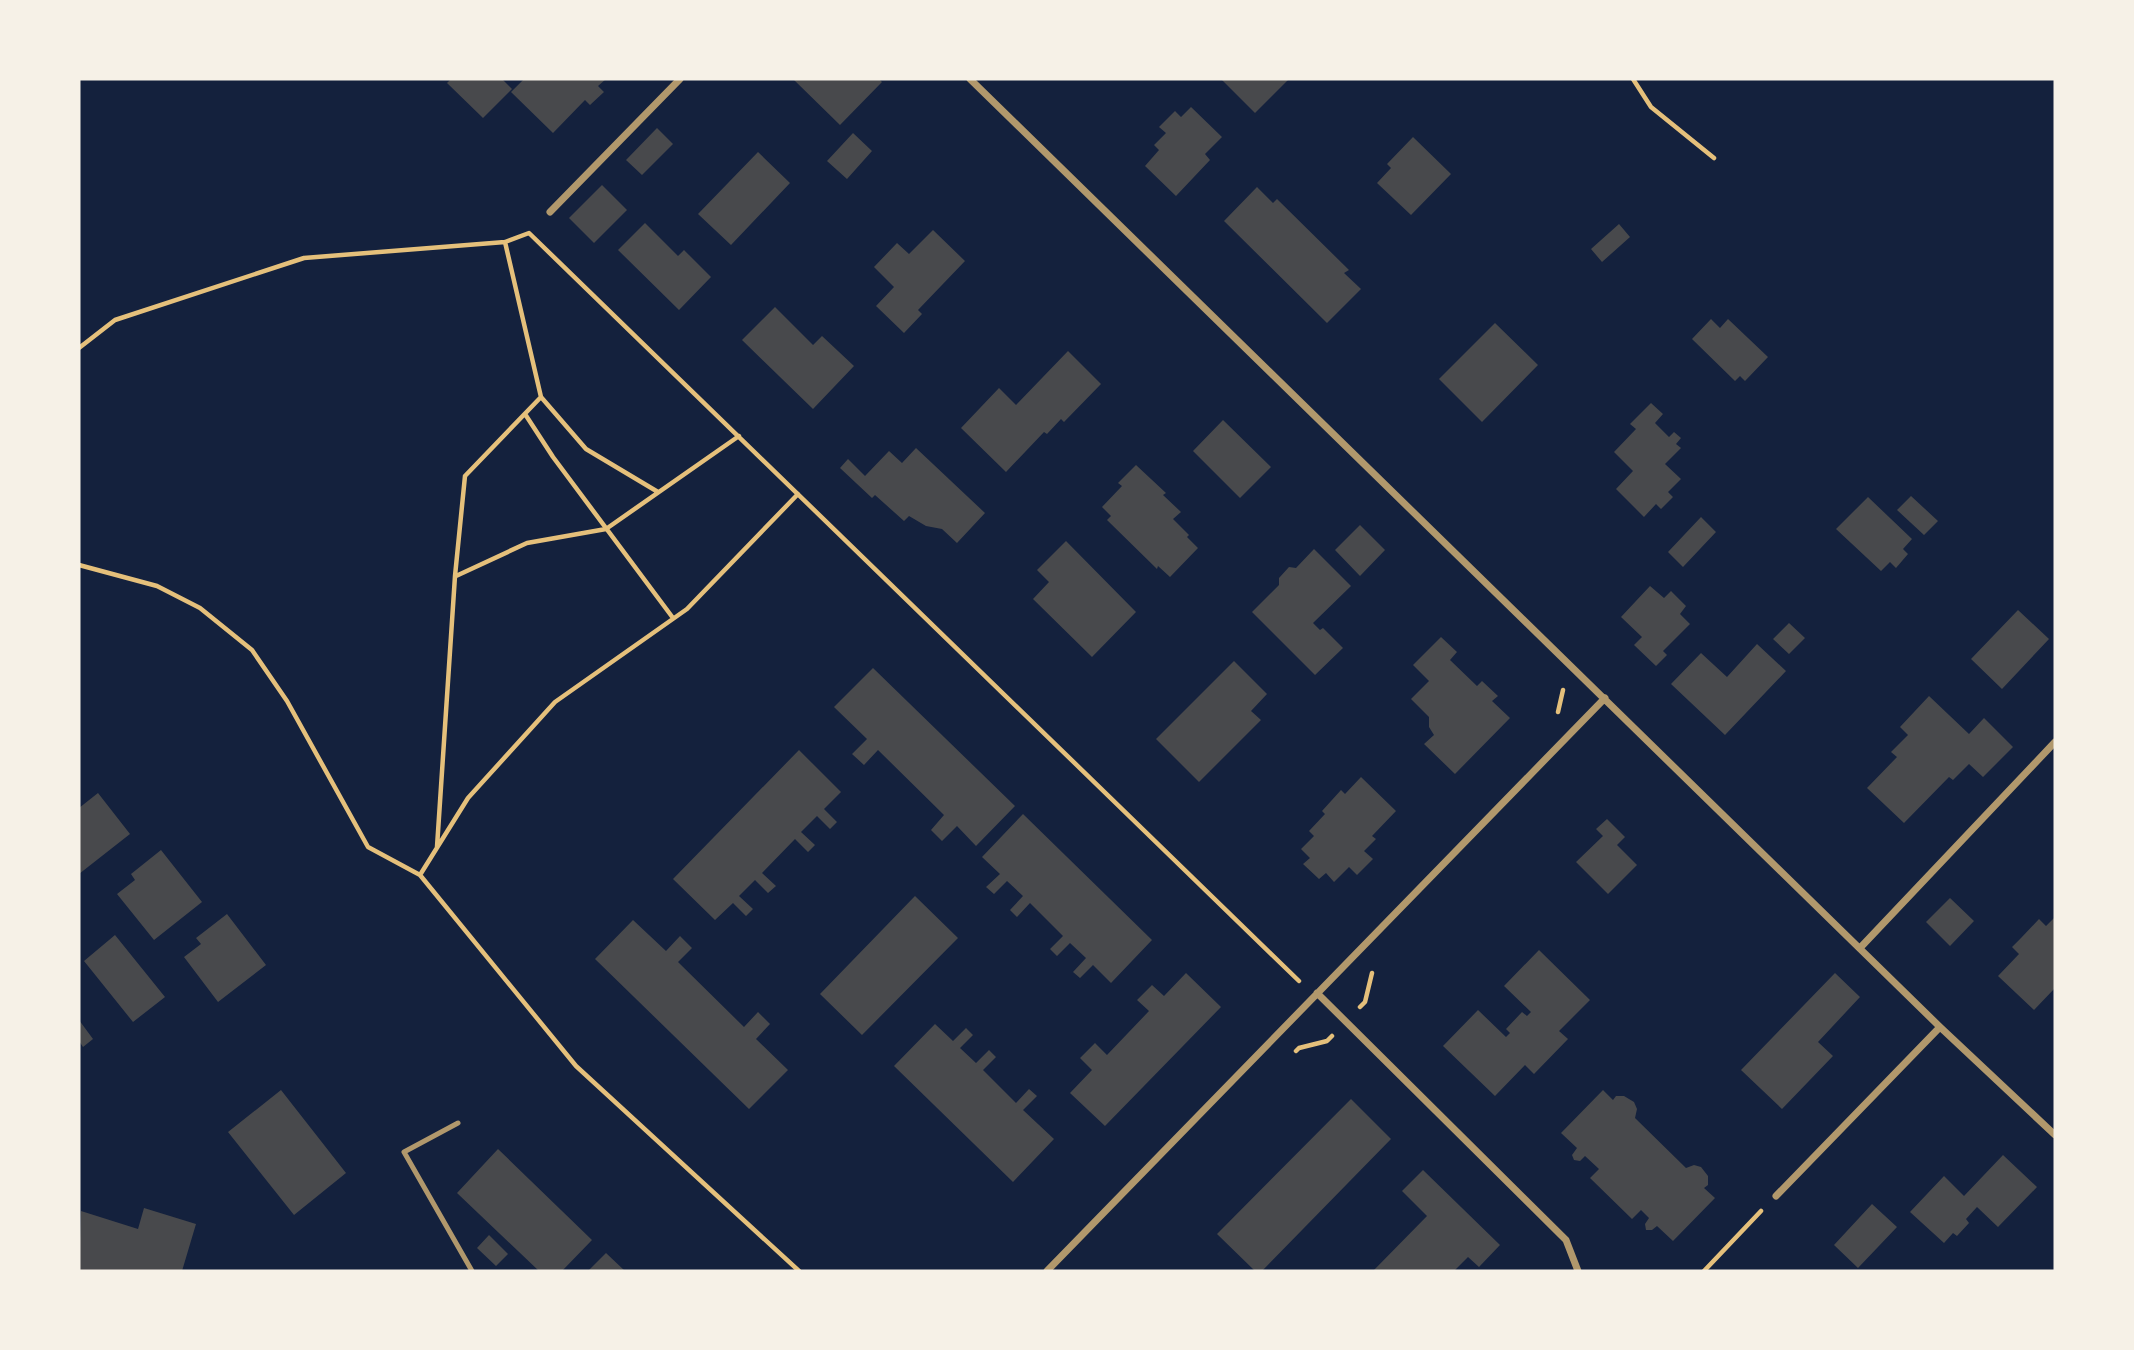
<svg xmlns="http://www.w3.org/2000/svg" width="2134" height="1350" font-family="'Sofia Sans Condensed',sans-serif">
  <rect width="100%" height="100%" fill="#14213d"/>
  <path fill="#48494c" d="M451,79H502L512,89L483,118L447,83Z
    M524,79H606L598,86L604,92L590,105L585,100L553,133L511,92Z
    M793,79H879L882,82L840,125Z
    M1221,79H1289L1255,113Z
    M1191,107L1222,137L1205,154L1210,160L1176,196L1145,166L1159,150L1154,145L1166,133L1159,127L1175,111L1181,117Z
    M657,128L673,144L642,175L626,160Z
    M853,133L872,151L847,179L827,161Z
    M1413,137L1451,174L1411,215L1377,183L1391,168L1387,164Z
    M758,152L790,183L731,245L698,214Z
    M602,185L627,210L594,243L569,218Z
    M1257,187L1273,203L1277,199L1349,270L1344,273L1361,289L1327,323L1224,221Z
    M645,223L678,256L684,250L711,277L679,310L618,250Z
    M1619,224L1630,237L1602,262L1591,249Z
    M933,230L965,261L918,310L922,314L904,333L876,306L894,287L874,267L897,243L909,254Z
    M775,307L813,345L822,336L854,366L813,409L742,340Z
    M1711,319L1720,328L1728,319L1768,357L1745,381L1740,376L1735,381L1692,339Z
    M1495,323L1538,365L1482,422L1439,379Z
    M1068,351L1101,384L1064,422L1061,419L1047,434L1044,432L1006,472L961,428L999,388L1016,405Z
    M1651,403L1663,414L1655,423L1669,437L1674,432L1681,438L1676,444L1681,448L1665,464L1681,479L1668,492L1673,497L1661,509L1656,504L1644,517L1616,489L1633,471L1614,452L1636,429L1630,424Z
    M1223,420L1271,467L1240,498L1193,451Z
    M916,448L985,513L957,543L942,529L926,526L909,516L904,521L875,495L872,498L840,468L848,459L865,476L889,451L902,463Z
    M1136,465L1166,493L1163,495L1181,512L1173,519L1189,535L1187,537L1198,548L1170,577L1158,566L1157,569L1107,520L1111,516L1102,507L1122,486L1118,483Z
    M1911,496L1938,521L1924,535L1897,510Z
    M1868,497L1912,539L1903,549L1908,554L1896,568L1890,562L1881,571L1836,529Z
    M1701,517L1716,532L1683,567L1668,552Z
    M1360,525L1385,550L1360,576L1335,550Z
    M1066,541L1136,612L1092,657L1033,599L1049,582L1037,570Z
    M1314,549L1351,586L1313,623L1320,630L1323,628L1343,648L1315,675L1252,612L1279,585V578L1289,567L1296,568Z
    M1650,586L1664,598L1671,591L1686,606L1680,614L1690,624L1663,651L1667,655L1656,666L1634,645L1642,637L1621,617Z
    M2018,610L2049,639L2002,689L1971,659Z
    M1789,623L1805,638L1789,654L1773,639Z
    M1441,637L1457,652L1450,660L1477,686L1482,681L1498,696L1492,701L1510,718L1455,774L1424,744L1434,735L1429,727V717L1411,699L1429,681L1413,665Z
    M1757,644L1786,671L1725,735L1671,684L1701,653L1727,677Z
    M1234,661L1267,694L1251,711L1261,720L1199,782L1156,739Z
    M873,668L1015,806L976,846L957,826L942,841L931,830L944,815L878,750L864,765L852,754L867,739L834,707Z
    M1929,696L1969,734L1984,718L2013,747L1983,777L1969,764L1953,780L1949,777L1904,823L1867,788L1897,757L1891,752L1908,735L1900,727Z
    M799,750L841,792L824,809L837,822L830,829L817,816L801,832L815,845L808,852L795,839L762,873L776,886L768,893L755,880L739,896L753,909L746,916L733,903L715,920L673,879Z
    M1361,777L1396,811L1372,836L1376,839L1364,851L1373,859L1357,875L1349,867L1334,882L1326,873L1319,879L1303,864L1310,858L1301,849L1314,836L1309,831L1325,814L1322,811L1341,790L1345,794Z
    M98,793L130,834L79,874V808Z
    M1023,814L1152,940L1111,983L1093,965L1080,978L1073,972L1086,958L1070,943L1057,956L1050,949L1063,936L1030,903L1017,917L1010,910L1023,896L1007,881L994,894L986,887L1000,874L982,857Z
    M1607,819L1625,837L1617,845L1637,865L1608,894L1576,862L1603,836L1596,829Z
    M161,850L202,902L154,940L117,894L135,880L131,874Z
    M915,896L958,938L862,1035L820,994Z
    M1950,898L1974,921L1950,946L1926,922Z
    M227,914L266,965L218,1002L184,957L201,944L196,938Z
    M2055,917V988L2034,1010L1998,976L2019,954L2012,947L2021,938L2039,919L2046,926Z
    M633,920L666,951L680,936L692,948L678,962L744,1027L758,1012L770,1024L756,1039L788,1070L749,1109L595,959Z
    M115,935L165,997L133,1022L84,961Z
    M1539,950L1590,1000L1559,1031L1568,1039L1534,1074L1525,1065L1495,1096L1443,1046L1478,1010L1506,1037L1510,1033L1506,1029L1522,1012L1527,1016L1531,1012L1504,986Z
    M1186,973L1221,1007L1105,1126L1070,1093L1092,1070L1080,1058L1095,1043L1107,1055L1149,1011L1137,1000L1152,985L1164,996Z
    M1835,973L1860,997L1818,1042L1833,1056L1782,1109L1741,1070Z
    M79,1020L93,1039L83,1047L79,1041Z
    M935,1024L953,1041L966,1028L973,1035L960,1048L976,1063L989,1050L996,1057L983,1070L1016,1103L1029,1089L1037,1096L1023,1110L1054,1139L1013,1182L894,1066Z
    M281,1090L346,1173L294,1215L228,1132Z
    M1603,1090L1613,1100L1616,1096H1624L1634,1102L1637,1109L1635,1118L1686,1168L1694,1165L1701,1167L1708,1176V1185L1704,1188L1715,1198L1673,1241L1657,1226L1652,1230H1646L1645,1224L1649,1218L1641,1210L1632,1219L1590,1178L1599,1169L1585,1156L1580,1161L1574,1160L1572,1155L1577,1148L1561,1133Z
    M1351,1099L1391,1139L1262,1271H1255L1217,1234Z
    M498,1149L592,1240L562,1271H539L457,1193Z
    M2003,1155L2037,1187L1998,1227L1977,1207L1966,1219L1969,1223L1957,1236L1953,1233L1944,1243L1910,1212L1944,1176L1964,1196Z
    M1423,1170L1500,1245L1479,1267L1468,1257L1454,1271H1373L1427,1216L1402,1191Z
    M1872,1204L1897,1227L1858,1268L1834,1245Z
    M144,1208L196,1224L182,1271L79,1270L81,1211L138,1229Z
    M489,1235L508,1254L496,1266L477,1248Z
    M606,1253L625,1271H588Z"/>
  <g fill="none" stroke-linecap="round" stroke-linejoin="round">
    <path stroke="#e5c07b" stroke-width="4.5" d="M1633,79L1651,107L1714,158
      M505,242L541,397L586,449L658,492
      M79,348L115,320L304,258L505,242L529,233L1299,981
      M525,414L553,457L673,618
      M79,565L157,586L200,608L252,650L287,701L368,847L420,875L576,1066L799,1271
      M456,576L527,543L606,529L739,436
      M1558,712L1563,690
      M437,847L455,576L465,476L541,397
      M420,875L468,798L555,702L687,609L798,494
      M1360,1007L1365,1002L1372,973
      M1296,1051L1299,1048L1327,1041L1332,1036
      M1704,1271L1761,1211"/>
    <path stroke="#b1986c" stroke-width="5" d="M458,1123L404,1152L472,1271"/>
    <path stroke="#b1986c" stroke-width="7" d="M970,79L1940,1027L2055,1135
      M550,212L680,79
      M1860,948L2055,742
      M1317,993L1566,1240L1578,1271
      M1776,1196L1940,1027
      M1047,1271L1605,698"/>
  </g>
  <rect width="2134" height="1350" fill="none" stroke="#f6f1e7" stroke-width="161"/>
</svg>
